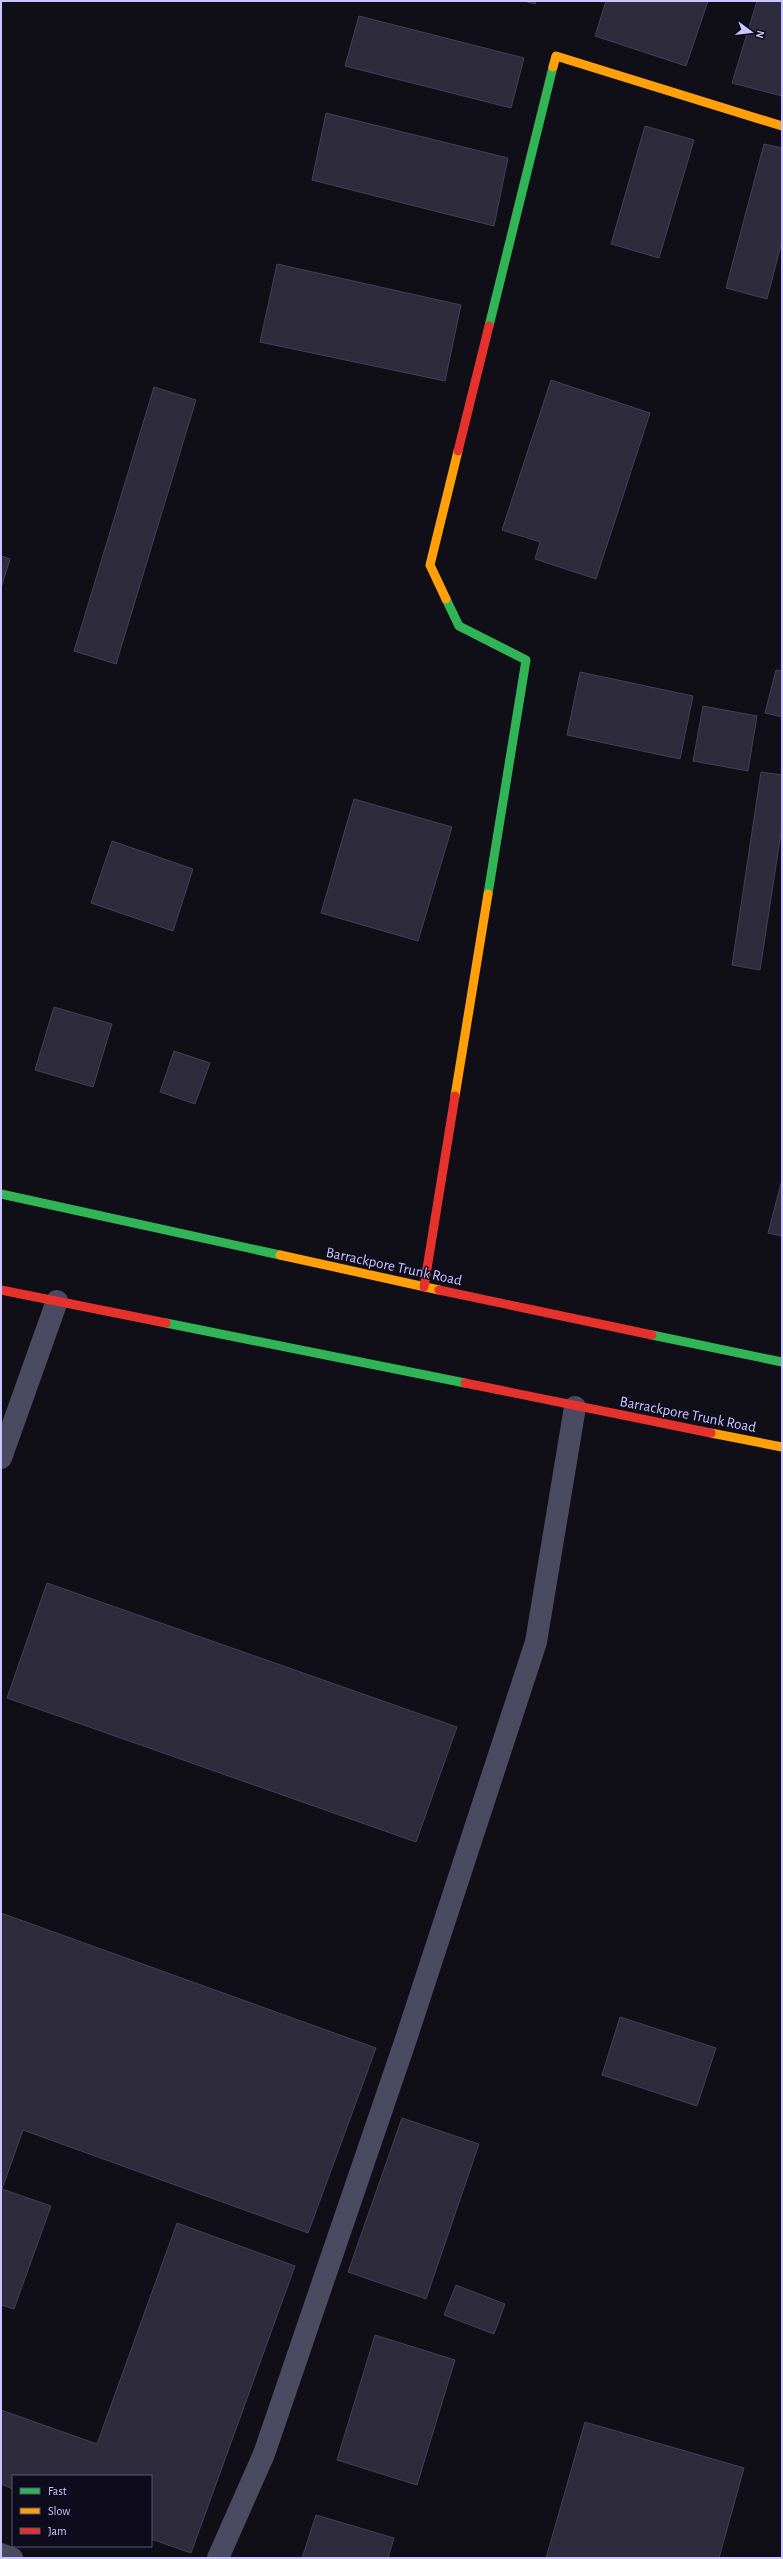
<svg xmlns="http://www.w3.org/2000/svg" width="783" height="2559" font-family="'Alegreya Sans',sans-serif">
  <rect width="100%" height="100%" fill="#100f18"/>
  <path fill="#2e2b3c" stroke="#434057" d="M524,1H536L535,4Z
    M606,1H708L686,66L595,36Z
    M757,1H782V96L732,83Z
    M359,16L524,58L511,108L345,66Z
    M326,113L508,158L494,226L312,180Z
    M645,126L694,140L659,258L611,244Z
    M764,144L782,148V241L767,299L726,288Z
    M277,264L461,305L445,381L260,342Z
    M551,380L650,413L596,579L535,559L540,542L502,530Z
    M154,387L196,400L116,664L74,651Z
    M1,556L10,559L1,588Z
    M776,670L782,671V717L765,713Z
    M580,672L693,696L680,759L567,735Z
    M703,706L757,716L748,771L693,761Z
    M761,772L782,775V826L760,970L732,965Z
    M354,799L452,827L418,941L321,913Z
    M112,841L193,869L173,931L91,903Z
    M54,1007L112,1024L93,1087L35,1070Z
    M174,1051L210,1063L195,1104L160,1092Z
    M782,1180V1236L768,1233Z
    M47,1583L457,1727L416,1842L7,1698Z
    M1,1913L376,2048L308,2233L23,2130L2,2189L51,2206L14,2309L1,2305Z
    M620,2017L716,2048L697,2106L602,2075Z
    M402,2118L479,2144L426,2299L348,2272Z
    M177,2223L295,2266L191,2553L151,2539V2476H13V2489L1,2484V2410L97,2444Z
    M456,2285L505,2304L494,2334L444,2315Z
    M375,2335L455,2360L417,2485L337,2460Z
    M585,2422L744,2468L719,2558H546Z
    M316,2515L394,2538L388,2558H302Z"/>
  <g fill="none" stroke-linecap="round" stroke-linejoin="round">
    <path stroke="#4a4a61" stroke-width="22" d="M1,1458L57,1301
      M1,2554L12,2558
      M218,2558L264,2454L406,2039L536,1642L575,1407"/>
    <path stroke="#30b455" stroke-width="9" d="M489,326L553,67
      M446,599L459,626L526,660L488,894
      M1,1194L280,1255
      M166,1323L465,1383
      M652,1335L782,1362"/>
    <path stroke="#ff9f0a" stroke-width="9" d="M553,67L556,56L782,126
      M446,599L430,565L458,451
      M455,1096L488,894
      M280,1255L439,1290
      M711,1433L782,1447"/>
    <path stroke="#e5322d" stroke-width="9" d="M458,451L489,326
      M424,1287L455,1096
      M1,1290L166,1323
      M439,1290L652,1335
      M465,1383L711,1433"/>
  </g>
  <g text-anchor="middle" stroke-width="3" stroke-linejoin="round" paint-order="stroke">
    <g font-size="15" fill="#cbc6ff" stroke="#0d0b1c">
      <text transform="translate(394 1266) rotate(12)" y="5">Barrackpore Trunk Road</text>
      <text transform="translate(688 1414) rotate(11)" y="5">Barrackpore Trunk Road</text>
    </g>
  </g>
  <rect width="783" height="2559" fill="none" stroke="#cbc6ff" stroke-width="4"/>
  <rect x="12" y="2475" width="140" height="72" fill="#0d0b1c" stroke="#595677"/>
  <rect x="20" y="2488" width="20" height="6" fill="#30b455" stroke="#595677"/>
  <text x="48" y="2495" font-size="12" fill="#cbc6ff">Fast</text>
  <rect x="20" y="2508" width="20" height="6" fill="#ff9f0a" stroke="#595677"/>
  <text x="48" y="2515" font-size="12" fill="#cbc6ff">Slow</text>
  <rect x="20" y="2528" width="20" height="6" fill="#e5322d" stroke="#595677"/>
  <text x="48" y="2535" font-size="12" fill="#cbc6ff">Jam</text>
  <g transform="translate(751 32) rotate(105)" stroke="#0d0b1c" stroke-width="3" paint-order="stroke">
  <path d="M0-3L7 15L0 10L-7 15Z" fill="#cbc6ff"/>
  <text y="-6" font-size="11" font-weight="bold" text-anchor="middle" fill="#cbc6ff">N</text>
  </g>
</svg>
